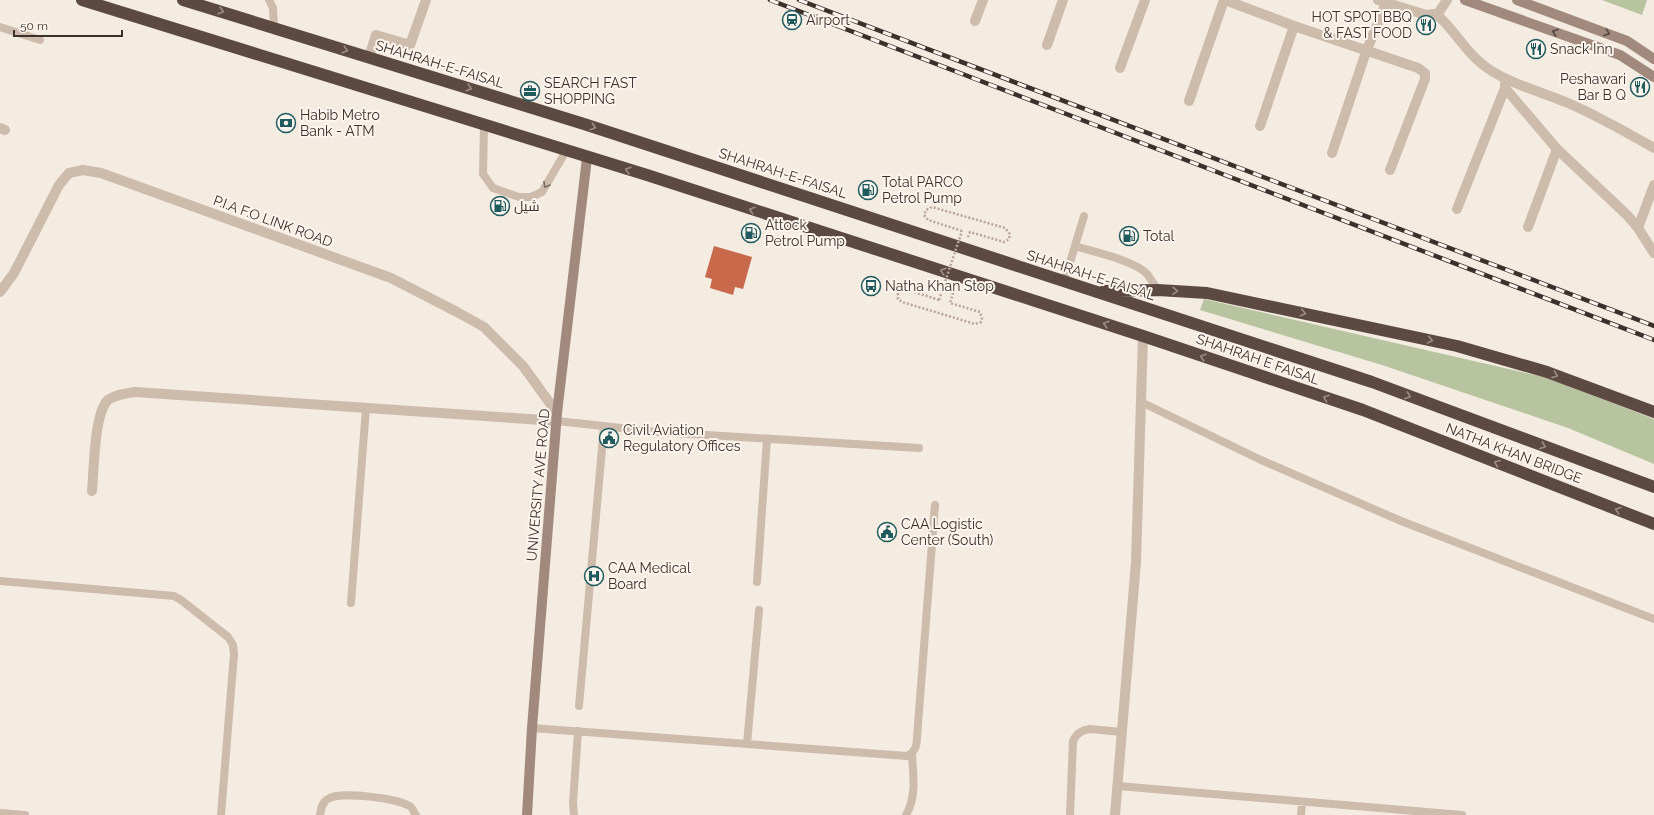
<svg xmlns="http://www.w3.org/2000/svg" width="1654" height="815" font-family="Raleway,Cairo,sans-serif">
  <rect width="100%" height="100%" fill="#f4ebe1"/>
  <path fill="#b8c4a0" d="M1602,0H1647L1642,15Z
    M1204,299L1548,378L1654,419V464L1568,428L1382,365L1200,310Z"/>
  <path fill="#c8694b" d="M714,246L752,257L743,289L735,287L733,295L710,288L712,279L705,277Z"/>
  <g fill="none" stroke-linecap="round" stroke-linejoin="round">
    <path stroke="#b9a596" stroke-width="2.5" stroke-dasharray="2 2" stroke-linecap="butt" d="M962,231L928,220L924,215L926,210L932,207L1005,228L1010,234L1009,239L1004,242L970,232L968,237
      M939,300L905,289L901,290L898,294V299L902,302L975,324L981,322L982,318L980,312L950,303L955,287"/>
    <path stroke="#cdbbac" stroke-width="8" d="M269,0L273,8L274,28
      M0,27L40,40
      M484,126L483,174L493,188L519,197H531L542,192L566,151
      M1075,246C1093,252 1134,260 1147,274C1151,279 1154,285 1158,290
      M1064,282L1084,216
      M1141,402L1261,460L1401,521L1654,619
      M557,421L658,432L919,448
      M0,581L174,596L181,600L228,637L233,645L234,654L221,815
      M757,582L767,439
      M351,603L366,408
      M579,706L604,426
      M532,728L907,756C915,752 917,746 917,737L935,505
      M747,744L759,610
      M1118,786L1462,815
      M0,813L25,815
      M320,815C321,809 322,802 328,799C339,791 400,798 411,807C413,809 414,813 416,815
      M574,815L573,803L578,731
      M906,815C917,796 913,775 912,754
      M1070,815L1073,741C1076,734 1082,730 1090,729L1122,732
      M1301,815L1302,802"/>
    <path stroke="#cdbbac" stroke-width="10" d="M1225,0L1294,26L1418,68L1425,73V79L1390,170
      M1378,0L1426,15L1433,14L1437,15L1447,0
      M1437,15C1454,29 1464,50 1482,64C1505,83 1540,91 1568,103C1598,116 1626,132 1654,148
      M975,21L983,0
      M1047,45L1063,0
      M369,57L376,35L410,45L426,0
      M1120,68L1145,0
      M1505,88L1557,149L1627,215L1638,228L1654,253
      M1189,101L1224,0
      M1260,126L1294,26
      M0,128L5,130
      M1332,153L1366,52L1386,3
      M1457,209L1505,88V83
      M1528,227L1557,149
      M1638,228L1654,185
      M0,292L14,273L59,185L69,173L83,170L101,173L391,278L457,312L484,327L523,366L557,413
      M92,491C94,471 94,413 108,400C115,395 126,393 135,392L557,421
      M1115,815L1136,562L1143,336"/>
    <path stroke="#a18a7d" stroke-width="10" d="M1465,0L1620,55L1654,77
      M1517,0L1627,41L1654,59
      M527,815L532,728L557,413L587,158"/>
    <path stroke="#5c4a42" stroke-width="12" d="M82,0L647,175L1143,336L1363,410L1654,524
      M183,0L584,124L1372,382L1654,487
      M1104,291L1158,290L1207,293L1457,346L1547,372L1654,412"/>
    <g stroke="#3b302b" stroke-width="4.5">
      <path id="rail" d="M770,0L1654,340
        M799,0L1654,326"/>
    </g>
    <use href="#rail" stroke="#fbf5ee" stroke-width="3" stroke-dasharray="9" stroke-linecap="butt"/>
    <path stroke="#b9a596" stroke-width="2.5" stroke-dasharray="2 2" stroke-linecap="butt" d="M939,300L962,231"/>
  </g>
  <defs><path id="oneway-chevron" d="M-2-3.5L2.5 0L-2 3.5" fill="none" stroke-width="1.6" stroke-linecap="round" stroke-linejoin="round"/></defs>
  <g stroke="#9c8e87">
    <use href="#oneway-chevron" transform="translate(221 11) rotate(17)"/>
    <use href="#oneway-chevron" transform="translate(345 50) rotate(17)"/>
    <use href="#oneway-chevron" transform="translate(469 88) rotate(17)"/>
    <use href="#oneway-chevron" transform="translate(593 127) rotate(18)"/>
    <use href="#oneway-chevron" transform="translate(628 170) rotate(-164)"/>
    <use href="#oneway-chevron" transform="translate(752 210) rotate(-162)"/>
    <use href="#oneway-chevron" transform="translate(943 271) rotate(-162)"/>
    <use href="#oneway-chevron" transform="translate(1175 291) rotate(4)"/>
    <use href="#oneway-chevron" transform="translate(1303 313) rotate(12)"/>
    <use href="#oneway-chevron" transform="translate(1106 324) rotate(-162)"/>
    <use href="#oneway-chevron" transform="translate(1430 340) rotate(12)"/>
    <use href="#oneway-chevron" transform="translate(1203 357) rotate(-161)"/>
    <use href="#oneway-chevron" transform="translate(1555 375) rotate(21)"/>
    <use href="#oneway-chevron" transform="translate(1408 396) rotate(20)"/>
    <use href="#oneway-chevron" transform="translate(1326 398) rotate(-161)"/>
    <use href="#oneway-chevron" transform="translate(1543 446) rotate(20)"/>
    <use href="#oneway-chevron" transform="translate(1497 463) rotate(-159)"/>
    <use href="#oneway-chevron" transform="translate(1618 510) rotate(-159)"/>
  </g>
  <g stroke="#544640">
    <use href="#oneway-chevron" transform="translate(1555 32) rotate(-160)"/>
    <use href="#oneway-chevron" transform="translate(1607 33) rotate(20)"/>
  </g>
  <use stroke="#7d6f65" href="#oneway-chevron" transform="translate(546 185) rotate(121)"/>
  <defs>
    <g id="station-ring" transform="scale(1)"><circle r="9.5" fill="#fbf5ee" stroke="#1f5a5e" stroke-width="1.5"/><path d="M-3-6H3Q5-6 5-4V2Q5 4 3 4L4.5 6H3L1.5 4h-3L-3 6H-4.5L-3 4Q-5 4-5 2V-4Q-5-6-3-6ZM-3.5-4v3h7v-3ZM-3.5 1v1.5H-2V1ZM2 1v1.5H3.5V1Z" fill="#1f5a5e"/></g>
    <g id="restaurant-ring" transform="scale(1)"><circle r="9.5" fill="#fbf5ee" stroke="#1f5a5e" stroke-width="1.5"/><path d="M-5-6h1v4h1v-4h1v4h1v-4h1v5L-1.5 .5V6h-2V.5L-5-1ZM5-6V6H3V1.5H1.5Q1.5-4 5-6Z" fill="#1f5a5e"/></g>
    <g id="office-ring" transform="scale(1)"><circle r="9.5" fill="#fbf5ee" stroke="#1f5a5e" stroke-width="1.5"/><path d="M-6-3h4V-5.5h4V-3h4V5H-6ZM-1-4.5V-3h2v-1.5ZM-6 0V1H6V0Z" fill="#1f5a5e"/></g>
    <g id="bank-ring" transform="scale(1)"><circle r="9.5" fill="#fbf5ee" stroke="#1f5a5e" stroke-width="1.5"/><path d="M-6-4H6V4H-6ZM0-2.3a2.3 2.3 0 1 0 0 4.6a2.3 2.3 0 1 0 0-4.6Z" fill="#1f5a5e"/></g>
    <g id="fuel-ring" transform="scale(1)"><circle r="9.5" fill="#fbf5ee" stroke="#1f5a5e" stroke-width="1.5"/><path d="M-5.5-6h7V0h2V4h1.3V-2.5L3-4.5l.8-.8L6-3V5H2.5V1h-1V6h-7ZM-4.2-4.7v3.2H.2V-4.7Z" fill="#1f5a5e"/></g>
    <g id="bus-ring" transform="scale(1)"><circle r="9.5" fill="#fbf5ee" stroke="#1f5a5e" stroke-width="1.5"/><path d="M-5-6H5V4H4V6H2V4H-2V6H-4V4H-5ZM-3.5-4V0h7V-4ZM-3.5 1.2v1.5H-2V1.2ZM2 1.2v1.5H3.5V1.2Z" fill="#1f5a5e"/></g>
    <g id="civic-ring" transform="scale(1)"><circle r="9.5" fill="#fbf5ee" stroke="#1f5a5e" stroke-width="1.5"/><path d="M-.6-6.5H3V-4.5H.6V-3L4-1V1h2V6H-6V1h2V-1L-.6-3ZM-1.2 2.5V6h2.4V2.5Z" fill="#1f5a5e"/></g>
    <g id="hospital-ring" transform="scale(1)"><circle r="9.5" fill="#fbf5ee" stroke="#1f5a5e" stroke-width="1.5"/><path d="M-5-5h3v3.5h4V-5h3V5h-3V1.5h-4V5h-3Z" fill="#1f5a5e"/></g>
  </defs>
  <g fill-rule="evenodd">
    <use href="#station-ring" x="792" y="20"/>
    <use href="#restaurant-ring" x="1426" y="25"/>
    <use href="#restaurant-ring" x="1536" y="49"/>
    <use href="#restaurant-ring" x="1640" y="87"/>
    <use href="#office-ring" x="530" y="91"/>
    <use href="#bank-ring" x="286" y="123"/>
    <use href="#fuel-ring" x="868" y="190"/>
    <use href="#fuel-ring" x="500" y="206"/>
    <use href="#fuel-ring" x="751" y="233"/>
    <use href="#fuel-ring" x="1129" y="236"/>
    <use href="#bus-ring" x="871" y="286"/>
    <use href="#civic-ring" x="609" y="438"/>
    <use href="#civic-ring" x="887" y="532"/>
    <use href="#hospital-ring" x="594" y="576"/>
  </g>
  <g text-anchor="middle" stroke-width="4" stroke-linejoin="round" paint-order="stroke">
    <g font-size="14" fill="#3b302b" stroke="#fbf5ee" text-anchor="start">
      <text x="1412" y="22" text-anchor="end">HOT SPOT BBQ<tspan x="1412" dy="16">&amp; FAST FOOD</tspan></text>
      <text x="806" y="25">Airport</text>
      <text x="1550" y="54">Snack Inn</text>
      <text x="1626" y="84" text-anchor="end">Peshawari<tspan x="1626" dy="16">Bar B Q</tspan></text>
      <text x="544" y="88">SEARCH FAST<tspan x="544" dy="16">SHOPPING</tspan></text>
      <text x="300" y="120">Habib Metro<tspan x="300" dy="16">Bank - ATM</tspan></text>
      <text x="882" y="187">Total PARCO<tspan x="882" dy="16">Petrol Pump</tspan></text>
      <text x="514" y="211">شیل</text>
      <text x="765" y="230">Attock<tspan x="765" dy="16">Petrol Pump</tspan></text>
      <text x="1143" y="241">Total</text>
      <text x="885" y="291">Natha Khan Stop</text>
      <text x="623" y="435">Civil Aviation<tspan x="623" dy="16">Regulatory Offices</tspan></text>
      <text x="901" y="529">CAA Logistic<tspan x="901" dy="16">Center (South)</tspan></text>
      <text x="608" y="573">CAA Medical<tspan x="608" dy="16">Board</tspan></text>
    </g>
    <g font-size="14" fill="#3b302b" stroke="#fbf5ee">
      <text transform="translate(440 64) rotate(17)" y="5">SHAHRAH-E-FAISAL</text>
      <text transform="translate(783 173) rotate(18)" y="5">SHAHRAH-E-FAISAL</text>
      <text transform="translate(273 221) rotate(20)" y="5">P.I.A F.O LINK ROAD</text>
      <text transform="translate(1091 275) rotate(18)" y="5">SHAHRAH-E-FAISAL</text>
      <text transform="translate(1258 359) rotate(19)" y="5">SHAHRAH E FAISAL</text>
      <text transform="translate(1514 453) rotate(21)" y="5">NATHA KHAN BRIDGE</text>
      <text transform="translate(538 485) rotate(-85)" y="5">UNIVERSITY AVE ROAD</text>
    </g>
  </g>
  <path d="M14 30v6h108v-6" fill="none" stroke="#3b302b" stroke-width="2"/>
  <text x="20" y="30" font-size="12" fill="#3b302b" stroke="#fbf5ee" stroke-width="3" paint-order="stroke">50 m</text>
</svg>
